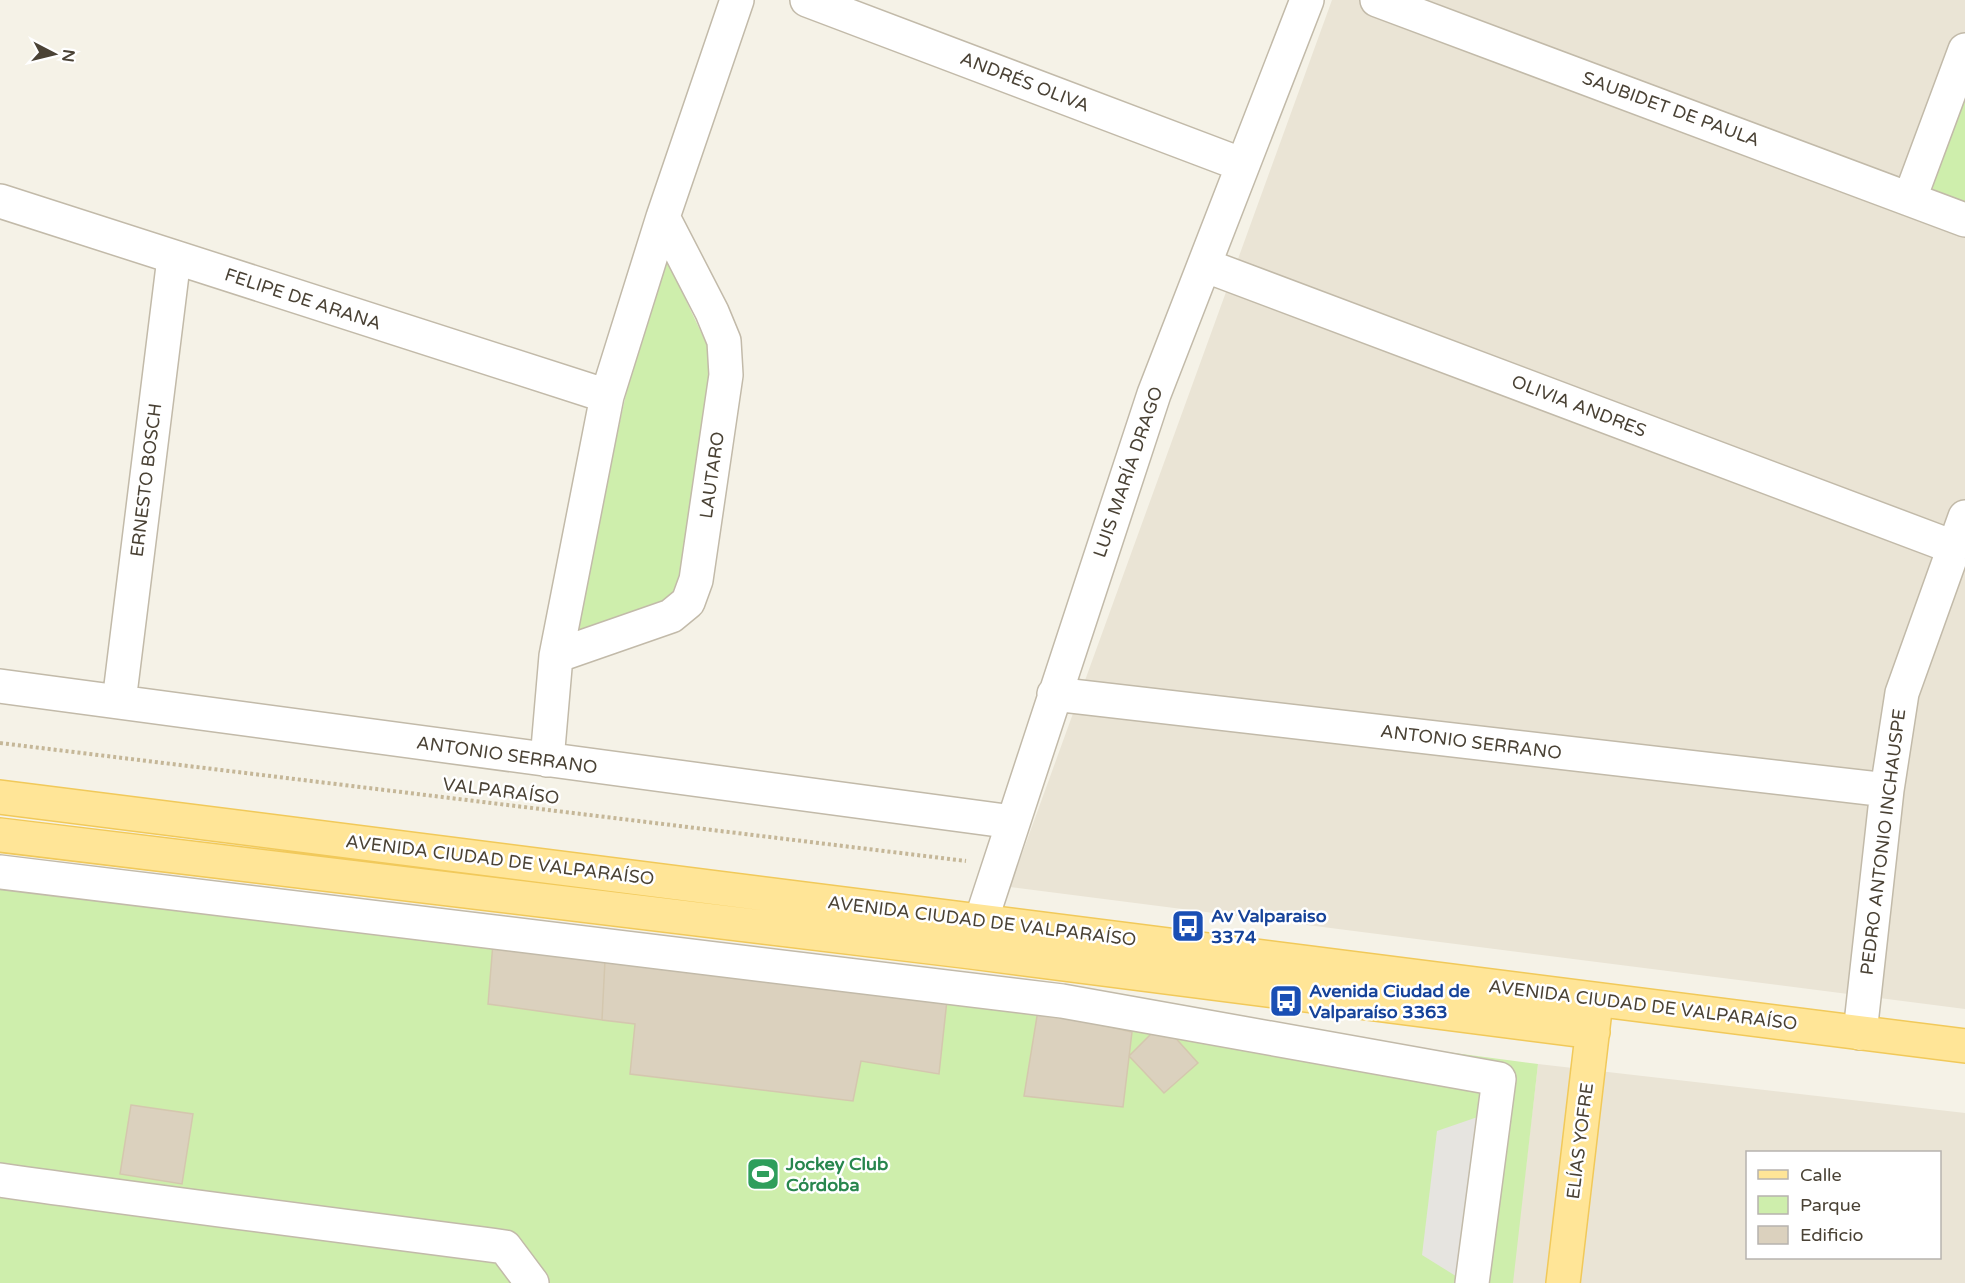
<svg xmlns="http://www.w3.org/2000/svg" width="1965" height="1283" font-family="'Varela Round',sans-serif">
  <rect width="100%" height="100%" fill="#f5f2e7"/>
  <path fill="#eae4d5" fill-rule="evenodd" d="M1332,0H1965V1009L1010,887Z
    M1538,1064L1965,1113V1283H1512ZM1748,1152H1940V1258H1748Z"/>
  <path fill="#ceeeac" d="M1965,88V213L1923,196Z
    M659,243L716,364L675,599L574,632Z
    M0,872L1062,1001L1538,1064L1513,1283H0Z"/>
  <path fill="#e6e4e0" d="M1495,1111L1467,1283L1422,1255L1437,1131Z"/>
  <path fill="#dbd1be" stroke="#d4c7ae" stroke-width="1.5" d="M493,943L605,960L602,1020L488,1004Z
    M605,960L947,1000L939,1074L861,1061L853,1101L630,1074L635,1024L602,1020Z
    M1038,1010L1132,1032L1123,1107L1024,1096Z
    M1162,1023L1198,1063L1164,1093L1129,1056Z
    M131,1105L193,1114L182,1184L120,1174Z"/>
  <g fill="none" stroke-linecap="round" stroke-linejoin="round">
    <g stroke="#c2baa9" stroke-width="36">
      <path id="minor" d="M807,0L1243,165
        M1377,0L1965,220
        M1910,198L1965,50
        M0,201L607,396
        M1204,265L1953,547
        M556,656L671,616L688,602L696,580L726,375L724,341L712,312L663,217
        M0,686L1013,822
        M1054,694L1887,790
        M119,702L174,258
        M547,760L556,656L607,396L663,217L737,0
        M0,872L1062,1001L1499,1079L1472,1283
        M972,948L1154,394L1307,0
        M1860,1033L1887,790L1902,693L1965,517
        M0,1180C168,1204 337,1225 505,1247L532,1283"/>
    </g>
    <g stroke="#f1c95a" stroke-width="36">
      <path id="major" d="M0,797L1965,1046
        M0,835L971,952L1593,1032
        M1563,1283L1595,1010"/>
    </g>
    <path stroke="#c5b798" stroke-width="4" stroke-dasharray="3 3" stroke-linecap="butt" d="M0,743L966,861"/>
    <use href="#minor" stroke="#fff" stroke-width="33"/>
    <use href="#major" stroke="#ffe597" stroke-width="33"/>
  </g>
  <defs>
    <g id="bus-square" transform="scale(1.725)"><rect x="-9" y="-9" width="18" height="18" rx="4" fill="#1a4fb4" stroke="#fff"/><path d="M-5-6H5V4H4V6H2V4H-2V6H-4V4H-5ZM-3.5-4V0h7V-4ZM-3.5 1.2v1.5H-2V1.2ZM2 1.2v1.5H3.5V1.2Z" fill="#fff"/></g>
    <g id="stadium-square" transform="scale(1.725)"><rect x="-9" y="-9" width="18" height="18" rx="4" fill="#2e9e5b" stroke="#fff"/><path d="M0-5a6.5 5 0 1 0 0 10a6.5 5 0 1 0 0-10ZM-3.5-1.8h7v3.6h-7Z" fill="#fff"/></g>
  </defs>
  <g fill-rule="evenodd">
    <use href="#bus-square" x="1188" y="926"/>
    <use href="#bus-square" x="1286" y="1001"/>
    <use href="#stadium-square" x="763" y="1174"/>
  </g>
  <g text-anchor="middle" stroke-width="5" stroke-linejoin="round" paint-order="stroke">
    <g font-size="18" fill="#4a4235" stroke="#fff">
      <text transform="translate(1025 82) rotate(21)" y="6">ANDRÉS OLIVA</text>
      <text transform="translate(1671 109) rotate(20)" y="6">SAUBIDET DE PAULA</text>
      <text transform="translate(303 299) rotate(18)" y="6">FELIPE DE ARANA</text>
      <text transform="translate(1579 406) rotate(21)" y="6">OLIVIA ANDRES</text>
      <text transform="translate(1128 472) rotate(-71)" y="6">LUIS MARÍA DRAGO</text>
      <text transform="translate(712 475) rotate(-82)" y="6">LAUTARO</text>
      <text transform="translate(146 480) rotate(-83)" y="6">ERNESTO BOSCH</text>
      <text transform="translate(1471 742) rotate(7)" y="6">ANTONIO SERRANO</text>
      <text transform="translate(507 755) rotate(8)" y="6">ANTONIO SERRANO</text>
      <text transform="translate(501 791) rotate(7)" y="6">VALPARAÍSO</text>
      <text transform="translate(1883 842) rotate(-83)" y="6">PEDRO ANTONIO INCHAUSPE</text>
      <text transform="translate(500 860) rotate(7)" y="6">AVENIDA CIUDAD DE VALPARAÍSO</text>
      <text transform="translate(982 921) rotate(7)" y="6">AVENIDA CIUDAD DE VALPARAÍSO</text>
      <text transform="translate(1643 1005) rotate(7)" y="6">AVENIDA CIUDAD DE VALPARAÍSO</text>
      <text transform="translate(1580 1141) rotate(-83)" y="6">ELÍAS YOFRE</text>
    </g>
    <g font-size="18" font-weight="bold" fill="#164399" stroke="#fff" text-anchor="start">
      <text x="1211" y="922">Av Valparaiso<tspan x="1211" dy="21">3374</tspan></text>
      <text x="1309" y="997">Avenida Ciudad de<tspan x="1309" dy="21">Valparaíso 3363</tspan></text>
    </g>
    <g font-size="18" font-weight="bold" fill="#27864d" stroke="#fff" text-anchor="start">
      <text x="786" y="1170">Jockey Club<tspan x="786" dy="21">Córdoba</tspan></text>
    </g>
  </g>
  <rect x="1746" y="1151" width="195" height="108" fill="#ffffff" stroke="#b7b3ae" stroke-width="1.5"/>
  <rect x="1758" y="1170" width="30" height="9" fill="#ffe597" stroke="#b7b3ae" stroke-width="1.5"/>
  <text x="1800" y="1181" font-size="18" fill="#4a4235">Calle</text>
  <rect x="1758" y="1196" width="30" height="18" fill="#ceeeac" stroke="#b7b3ae" stroke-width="1.5"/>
  <text x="1800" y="1211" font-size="18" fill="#4a4235">Parque</text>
  <rect x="1758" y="1226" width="30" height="18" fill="#dbd1be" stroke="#b7b3ae" stroke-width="1.5"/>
  <text x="1800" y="1241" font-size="18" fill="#4a4235">Edificio</text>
  <g transform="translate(54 54) rotate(97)" stroke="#ffffff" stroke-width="4.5" paint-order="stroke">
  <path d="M0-4.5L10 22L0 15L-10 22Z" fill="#4a4235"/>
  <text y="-9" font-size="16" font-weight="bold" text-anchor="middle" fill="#4a4235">N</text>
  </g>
</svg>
